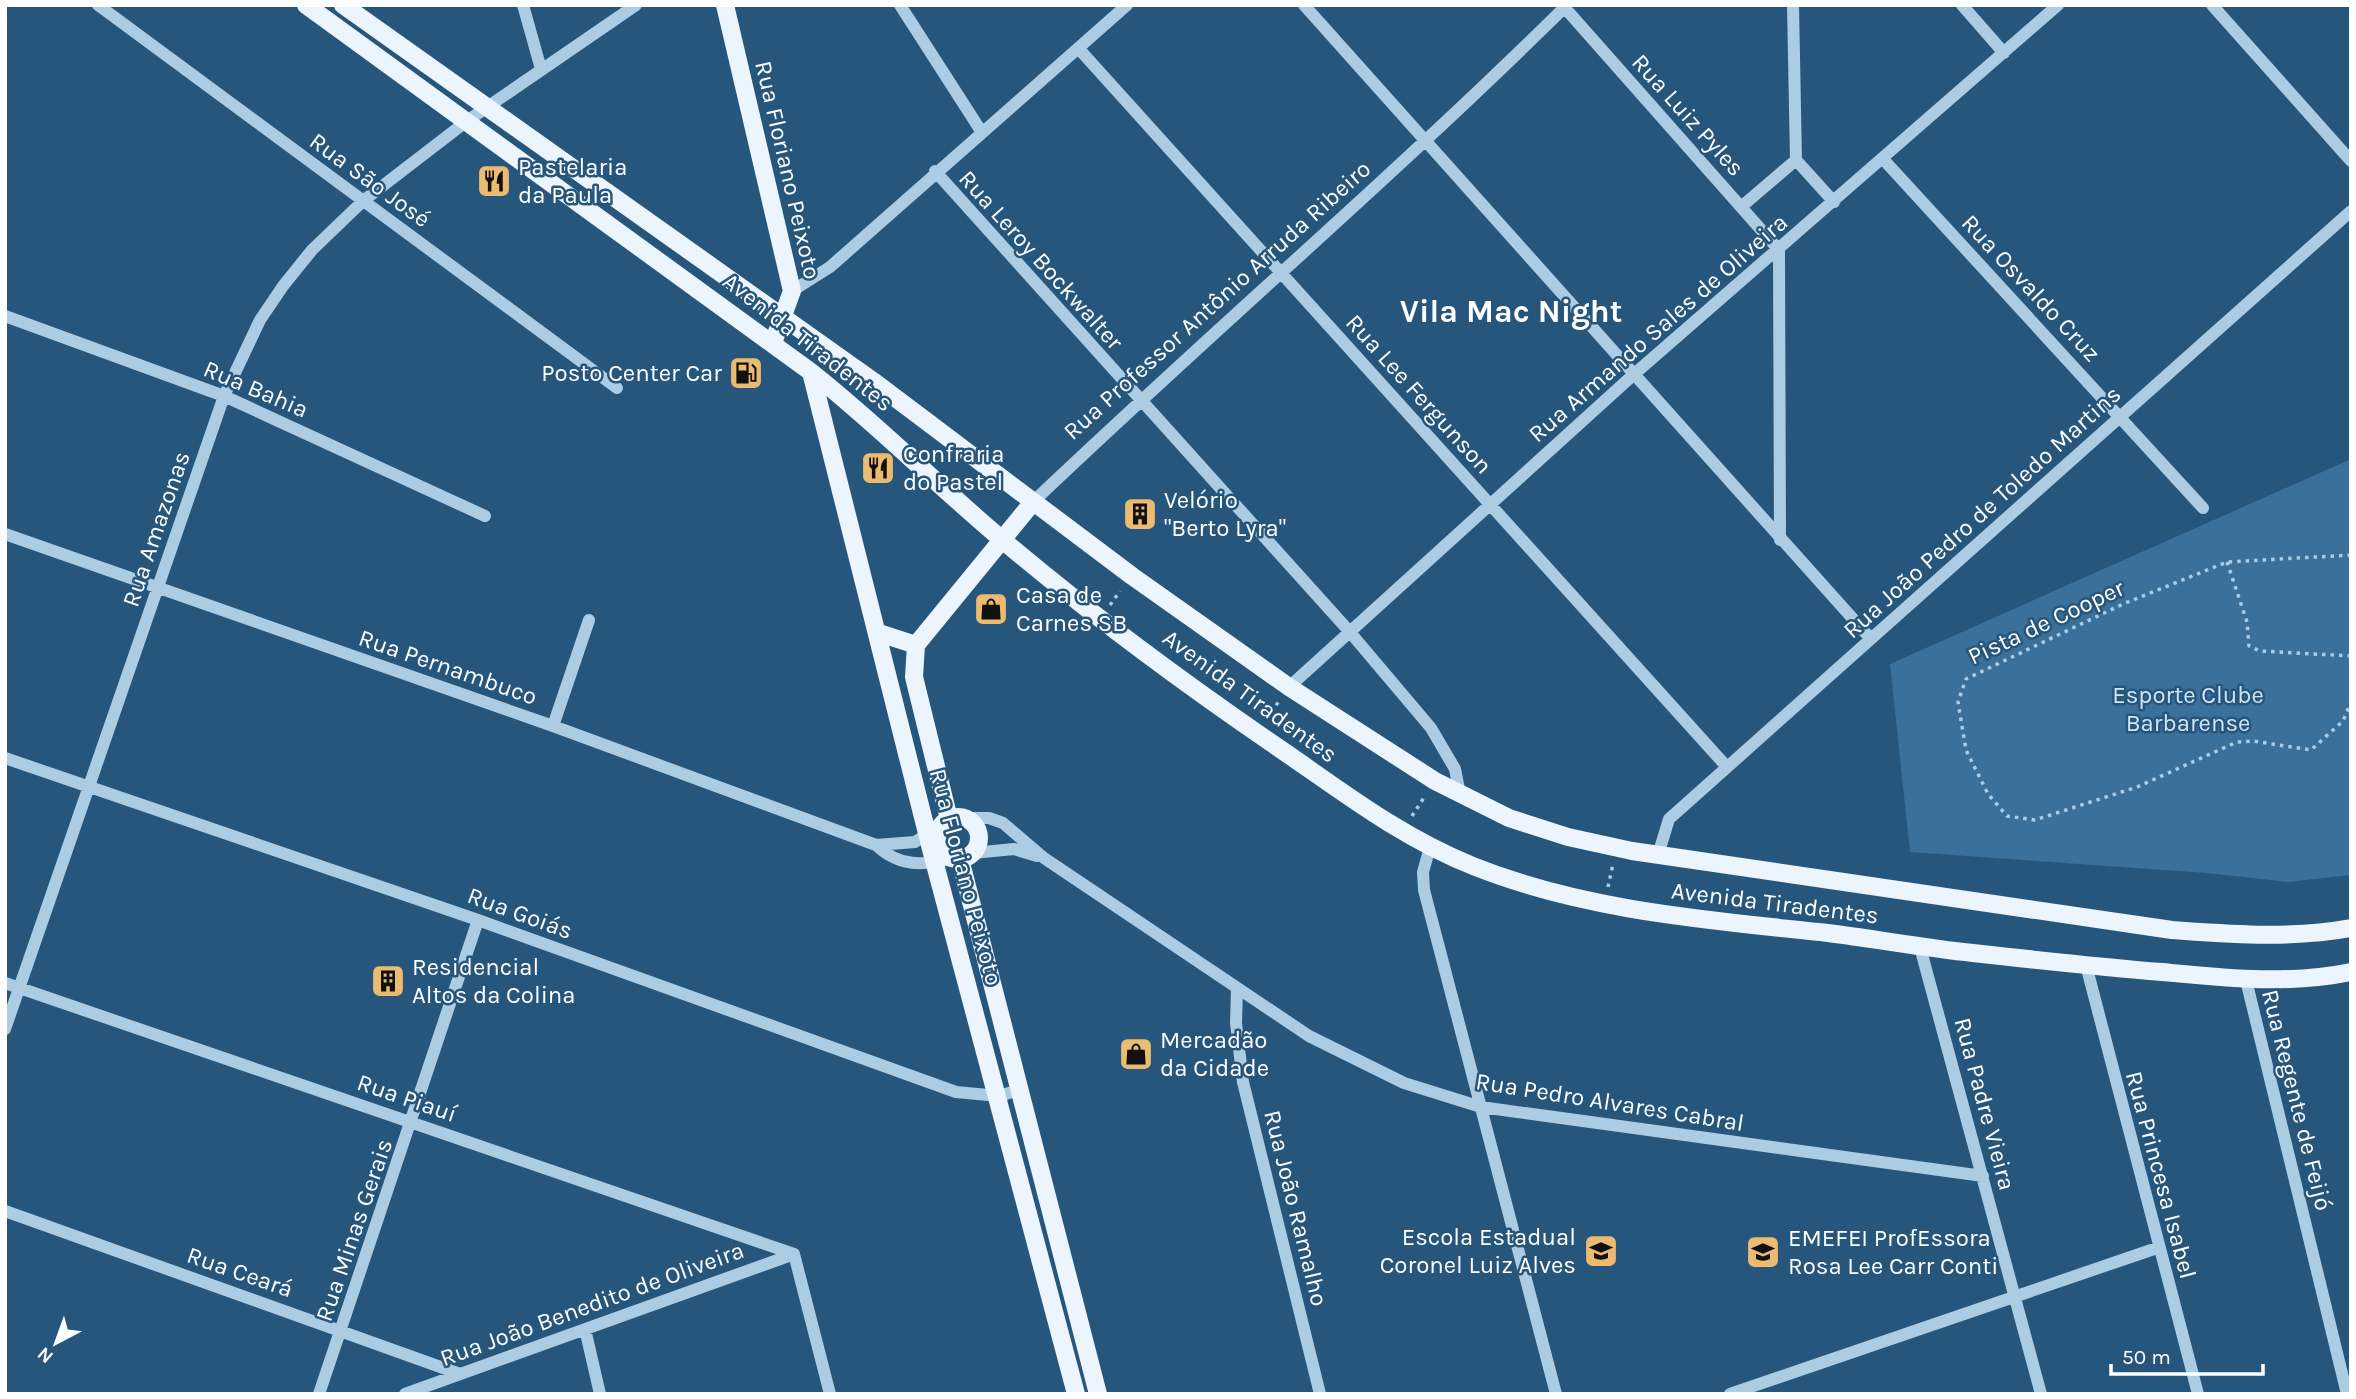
<svg xmlns="http://www.w3.org/2000/svg" width="2356" height="1399" font-family="Karla,sans-serif">
  <rect width="100%" height="100%" fill="#27567d"/>
  <path fill="#3b709a" d="M2351,459V875L2288,882L2207,873L1910,852L1890,664Z"/>
  <g fill="none" stroke-linecap="round" stroke-linejoin="round">
    <path stroke="#accce4" stroke-width="3.5" stroke-dasharray="3.5 5" stroke-linecap="butt" d="M2351,555L2227,562L2123,604L1966,679L1958,702L1966,750L1988,794L2007,816L2035,820L2137,787L2237,742L2253,741L2311,750L2343,721L2351,702
      M2227,562L2247,622L2249,646L2260,651L2351,656
      M1110,605L1120,591
      M1266,719L1280,700
      M1412,816L1425,796
      M1608,887L1613,864
      M1849,919L1850,903"/>
    <path stroke="#accce4" stroke-width="12" d="M98,5L617,388
      M523,5L541,69
      M900,5L981,131
      M1304,5L1871,639
      M1793,5L1796,160L1834,202
      M1962,5L2004,53
      M2212,5L2351,161
      M1565,8L1779,250L1780,540
      M1079,49L1727,767
      M1883,159L2203,508
      M935,171L1349,631L1431,728L1455,769L1460,794
      M1741,207L1796,160
      M792,291L830,267L1127,5
      M5,316L224,396L485,516
      M1033,502C1209,334 1394,176 1567,5
      M5,534L553,726L876,845C899,867 923,866 953,858
      M1289,687L1632,376L2058,5
      M553,726L589,620
      M5,758L478,920L956,1092L999,1096L1022,1089
      M965,818H989L1003,823L1044,858L1309,1036L1404,1083L1481,1107L1983,1176
      M876,845L915,842L941,825
      M1430,847L1423,872L1424,890L1556,1394
      M973,853L1014,849L1037,856
      M1658,855L1669,819L2351,211
      M1920,947L2041,1394
      M2086,965L2198,1394
      M2246,980L2347,1394
      M5,983L794,1254
      M1237,988L1236,1023L1243,1082L1320,1394
      M5,1029L224,396L260,320L283,286L312,250L363,201L467,121L636,5
      M5,1211L460,1374
      M794,1254L830,1394
      M585,1329L600,1394
      M319,1394L478,920
      M405,1394L794,1254
      M1730,1394L2157,1248"/>
    <path stroke="#ecf4fd" stroke-width="18" d="M306,5L811,372C877,424 935,483 999,537C1091,615 1189,687 1289,755C1348,796 1405,839 1473,866C1585,911 1709,920 1828,933C1876,939 1924,948 1973,953C2036,960 2099,967 2162,972C2225,978 2288,985 2351,972
      M343,5L873,381L1132,576L1289,687L1435,781L1509,818L1568,837L1632,851L2172,930C2231,934 2291,939 2351,928
      M725,5L792,291L773,343
      M811,372L932,853L1076,1394
      M879,633L916,645
      M937 838a21 21 0 1 1 42 0a21 21 0 1 1-42 0Z
      M949,819L914,677L916,645L1033,502
      M960,859L1098,1394"/>
  </g>
  <defs>
    <g id="restaurant-square" transform="scale(1.75)"><rect x="-9" y="-9" width="18" height="18" rx="4" fill="#ecbb72" stroke="#27567d"/><path d="M-5-6h1v4h1v-4h1v4h1v-4h1v5L-1.5 .5V6h-2V.5L-5-1ZM5-6V6H3V1.5H1.5Q1.5-4 5-6Z" fill="#111"/></g>
    <g id="fuel-square" transform="scale(1.75)"><rect x="-9" y="-9" width="18" height="18" rx="4" fill="#ecbb72" stroke="#27567d"/><path d="M-5.5-6h7V0h2V4h1.3V-2.5L3-4.5l.8-.8L6-3V5H2.5V1h-1V6h-7ZM-4.2-4.7v3.2H.2V-4.7Z" fill="#111"/></g>
    <g id="building-square" transform="scale(1.75)"><rect x="-9" y="-9" width="18" height="18" rx="4" fill="#ecbb72" stroke="#27567d"/><path d="M-4-6H4V6H1V3H-1V6H-4ZM-2.5-4.3h1.7v1.8h-1.7ZM.8-4.3h1.7v1.8H.8ZM-2.5-1h1.7V.8h-1.7ZM.8-1h1.7V.8H.8Z" fill="#111"/></g>
    <g id="shop-square" transform="scale(1.75)"><rect x="-9" y="-9" width="18" height="18" rx="4" fill="#ecbb72" stroke="#27567d"/><path d="M-5-2.5h2.3a2.7 3.5 0 0 1 5.4 0H5L5.5 6h-11ZM-1.5-2.5h3a1.5 2.3 0 0 0-3 0Z" fill="#111"/></g>
    <g id="school-square" transform="scale(1.75)"><rect x="-9" y="-9" width="18" height="18" rx="4" fill="#ecbb72" stroke="#27567d"/><path d="M0-5L7-2L0 1L-7-2ZM-4 1L0 2.5L4 1V4Q0 6-4 4Z" fill="#111"/></g>
  </defs>
  <g fill-rule="evenodd">
    <use href="#restaurant-square" x="494" y="181"/>
    <use href="#fuel-square" x="746" y="373"/>
    <use href="#restaurant-square" x="878" y="468"/>
    <use href="#building-square" x="1140" y="514"/>
    <use href="#shop-square" x="991" y="609"/>
    <use href="#building-square" x="388" y="981"/>
    <use href="#shop-square" x="1136" y="1054"/>
    <use href="#school-square" x="1601" y="1251"/>
    <use href="#school-square" x="1763" y="1252"/>
  </g>
  <g text-anchor="middle" stroke-width="5" stroke-linejoin="round" paint-order="stroke">
    <g font-size="24" fill="#fff" stroke="#27567d">
      <text transform="translate(1688 115) rotate(48)" y="8">Rua Luiz Pyles</text>
      <text transform="translate(788 170) rotate(77)" y="8">Rua Floriano Peixoto</text>
      <text transform="translate(370 180) rotate(36)" y="8">Rua São José</text>
      <text transform="translate(1041 260) rotate(48)" y="8">Rua Leroy Bockwalter</text>
      <text transform="translate(2031 288) rotate(47)" y="8">Rua Osvaldo Cruz</text>
      <text transform="translate(1217 300) rotate(-42)" y="8">Rua Professor Antônio Arruda Ribeiro</text>
      <text transform="translate(1658 328) rotate(-41)" y="8">Rua Armando Sales de Oliveira</text>
      <text transform="translate(808 342) rotate(38)" y="8">Avenida Tiradentes</text>
      <text transform="translate(256 389) rotate(23)" y="8">Rua Bahia</text>
      <text transform="translate(1419 394) rotate(48)" y="8">Rua Lee Fergunson</text>
      <text transform="translate(1982 512) rotate(-42)" y="8">Rua João Pedro de Toledo Martins</text>
      <text transform="translate(156 529) rotate(-71)" y="8">Rua Amazonas</text>
      <text transform="translate(2046 622) rotate(-25)" y="8">Pista de Cooper</text>
      <text transform="translate(448 667) rotate(19)" y="8">Rua Pernambuco</text>
      <text transform="translate(1250 696) rotate(36)" y="8">Avenida Tiradentes</text>
      <text transform="translate(966 877) rotate(75)" y="8">Rua Floriano Peixoto</text>
      <text transform="translate(1775 903) rotate(7)" y="8">Avenida Tiradentes</text>
      <text transform="translate(520 913) rotate(20)" y="8">Rua Goiás</text>
      <text transform="translate(407 1098) rotate(19)" y="8">Rua Piauí</text>
      <text transform="translate(2297 1100) rotate(76)" y="8">Rua Regente de Feijó</text>
      <text transform="translate(1610 1102) rotate(9)" y="8">Rua Pedro Alvares Cabral</text>
      <text transform="translate(1985 1104) rotate(75)" y="8">Rua Padre Vieira</text>
      <text transform="translate(2161 1175) rotate(75)" y="8">Rua Princesa Isabel</text>
      <text transform="translate(1296 1208) rotate(76)" y="8">Rua João Ramalho</text>
      <text transform="translate(354 1230) rotate(-71)" y="8">Rua Minas Gerais</text>
      <text transform="translate(240 1272) rotate(19)" y="8">Rua Ceará</text>
      <text transform="translate(592 1304) rotate(-20)" y="8">Rua João Benedito de Oliveira</text>
    </g>
    <g font-size="24" fill="#fff" stroke="#27567d" text-anchor="start">
      <text x="518" y="175">Pastelaria<tspan x="518" dy="28">da Paula</tspan></text>
      <text x="722" y="381" text-anchor="end">Posto Center Car</text>
      <text x="903" y="462">Confraria<tspan x="903" dy="28">do Pastel</tspan></text>
      <text x="1164" y="508">Velório<tspan x="1164" dy="28">"Berto Lyra"</tspan></text>
      <text x="1016" y="603">Casa de<tspan x="1016" dy="28">Carnes SB</tspan></text>
      <text x="412" y="975">Residencial<tspan x="412" dy="28">Altos da Colina</tspan></text>
      <text x="1160" y="1048">Mercadão<tspan x="1160" dy="28">da Cidade</tspan></text>
      <text x="1576" y="1245" text-anchor="end">Escola Estadual<tspan x="1576" dy="28">Coronel Luiz Alves</tspan></text>
      <text x="1788" y="1246">EMEFEI ProfEssora<tspan x="1788" dy="28">Rosa Lee Carr Conti</tspan></text>
    </g>
    <g font-size="24" fill="#cfe4f4" stroke="#27567d">
      <text x="2188" y="703">Esporte Clube<tspan x="2188" dy="28">Barbarense</tspan></text>
    </g>
    <g font-size="32" font-weight="bold" fill="#fff" stroke="#27567d">
      <text x="1511" y="322">Vila Mac Night</text>
    </g>
  </g>
  <rect width="2356" height="1399" fill="none" stroke="#ffffff" stroke-width="14"/>
  <g transform="translate(56 1343) rotate(221)" stroke="#27567d" stroke-width="5" paint-order="stroke">
  <path d="M0-5L12 26L0 18L-12 26Z" fill="#ffffff"/>
  <text y="-10" font-size="19" font-weight="bold" text-anchor="middle" fill="#ffffff">N</text>
  </g>
  <path d="M2111 1364v10h152v-10" fill="none" stroke="#ffffff" stroke-width="3.5"/>
  <text x="2122" y="1364" font-size="21" fill="#ffffff" stroke="#27567d" stroke-width="5" paint-order="stroke">50 m</text>
</svg>
